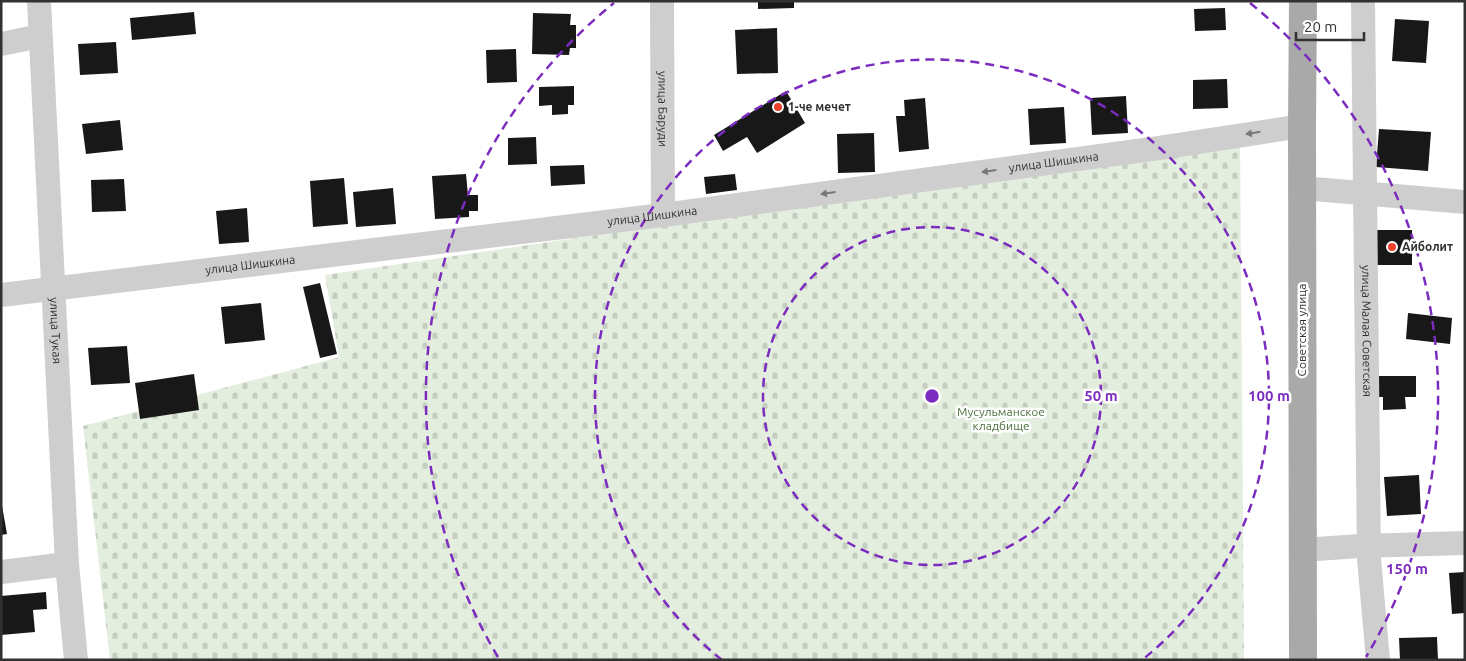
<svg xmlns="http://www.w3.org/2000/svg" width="1466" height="661" font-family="Ubuntu,sans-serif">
  <defs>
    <pattern id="cemetery-stones" width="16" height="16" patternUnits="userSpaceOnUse" patternTransform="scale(1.25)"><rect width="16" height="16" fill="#e4eede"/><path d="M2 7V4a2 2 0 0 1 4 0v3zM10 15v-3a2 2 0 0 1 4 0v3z" fill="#c4cdbf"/></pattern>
  </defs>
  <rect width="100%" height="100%" fill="#fff"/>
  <path fill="url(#cemetery-stones)" d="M1240,140L1244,660H110L83,426L339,357L325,275Z"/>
  <path fill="#181818" d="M758,1H794V8L758,9Z
    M1225,8L1226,30L1195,31L1194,9Z
    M194,12L196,34L132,40L130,18Z
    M533,13L571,14L570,25H576V48H570L569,55L532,54Z
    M1395,19L1429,21L1426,63L1392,61Z
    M777,28L778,73L737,74L735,30Z
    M116,42L118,73L80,75L78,44Z
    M516,49L517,82L487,83L486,50Z
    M1227,79L1228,108L1193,109V80Z
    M574,86V105H568V114L552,115V105L539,106V87Z
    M786,91L805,123L757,153L747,137L723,151L714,135Z
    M1126,96L1128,133L1092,135L1090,98Z
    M925,98L929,149L899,152L896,116H905L904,100Z
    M1064,107L1066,143L1030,145L1028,109Z
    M120,120L123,150L86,154L82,124Z
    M1379,129L1431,132L1428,171L1376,167Z
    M874,133L875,172L838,173L837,134Z
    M536,137L537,164L508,165V138Z
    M584,165L585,184L551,186L550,166Z
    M466,174L468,195H478V211H469V217L435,219L432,176Z
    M735,174L737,190L706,194L704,177Z
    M344,178L348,224L313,227L310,181Z
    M124,179L126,211L92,212L91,180Z
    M393,188L396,224L356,227L353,192Z
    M247,208L249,242L219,244L216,211Z
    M1373,230H1412V265H1372Z
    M320,283L337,354L320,358L303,287Z
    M261,303L265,340L225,344L221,307Z
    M1408,313L1452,318L1450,344L1406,339Z
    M127,346L130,383L91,385L88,348Z
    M194,374L199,410L140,419L135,383Z
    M1379,376H1416V397H1405L1406,409L1383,410V397H1379Z
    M1419,475L1421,514L1387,516L1384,477Z
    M1,500L7,534L1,535Z
    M1465,572V613L1452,614L1449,573Z
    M46,592L47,609L33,610L35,632L1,635V596Z
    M1437,637L1438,660H1400L1399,638Z"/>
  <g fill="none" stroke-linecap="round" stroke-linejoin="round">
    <g stroke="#cecece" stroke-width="24">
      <path id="s1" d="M39,1L67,564L76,660"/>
      <path id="s2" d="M662,1L663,215"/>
      <path id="s3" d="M1363,1L1369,559L1378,660"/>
      <path d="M1,44L40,36"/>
      <path d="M1302,188L1465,202"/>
      <path id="s4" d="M1,295L663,215L1159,148L1302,126"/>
      <path d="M1302,550L1360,546L1465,543"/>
      <path d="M1,572L67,564"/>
    </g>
    <path stroke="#a9a9a9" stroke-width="28" d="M1303,660L1302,126L1303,1"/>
  </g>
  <defs><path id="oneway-solid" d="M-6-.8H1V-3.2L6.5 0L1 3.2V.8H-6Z" transform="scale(1.25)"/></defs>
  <g fill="#787878">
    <use href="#oneway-solid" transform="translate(1253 133) rotate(171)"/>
    <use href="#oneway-solid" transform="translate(989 171) rotate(172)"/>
    <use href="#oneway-solid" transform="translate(828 193) rotate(172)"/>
  </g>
  <g fill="none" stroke="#7b2cbf" stroke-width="2.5" stroke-dasharray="9 6">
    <circle cx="932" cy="396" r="169"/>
    <path d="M722 660A337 337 0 1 1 1142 660"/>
    <path d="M498 657A506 506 0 0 1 614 3M1250 3A506 506 0 0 1 1366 657"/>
  </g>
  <g fill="#ee402c" stroke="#fff" stroke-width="2">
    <circle cx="778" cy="107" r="5"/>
    <circle cx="1392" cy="247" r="5"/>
  </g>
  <g text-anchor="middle" stroke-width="5" stroke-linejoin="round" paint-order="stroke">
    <g font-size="12" font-weight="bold" fill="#313131" stroke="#fff" text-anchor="start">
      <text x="788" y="111">1-че мечет</text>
      <text x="1402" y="251">Айболит</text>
    </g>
    <g font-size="12" fill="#313131" stroke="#fff">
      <text dy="4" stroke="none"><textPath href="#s2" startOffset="108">улица Баруди</textPath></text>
      <text dy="4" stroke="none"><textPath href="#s4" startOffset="1061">улица Шишкина</textPath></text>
      <text dy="4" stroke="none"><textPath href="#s4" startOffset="656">улица Шишкина</textPath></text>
      <text dy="4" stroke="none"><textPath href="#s4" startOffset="251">улица Шишкина</textPath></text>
      <text transform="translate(1302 330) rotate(-90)" y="4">Советская улица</text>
      <text dy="4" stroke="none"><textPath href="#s1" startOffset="330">улица Тукая</textPath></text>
      <text dy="4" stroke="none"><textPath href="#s3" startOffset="330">улица Малая Советская</textPath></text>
    </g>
    <g font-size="12" fill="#4a6f3b" stroke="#fff">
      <text x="1001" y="416">Мусульманское<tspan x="1001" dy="14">кладбище</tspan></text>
    </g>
  </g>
  <circle cx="932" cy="396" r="8" fill="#7b2cbf" stroke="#fff" stroke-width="2.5"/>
  <g font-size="15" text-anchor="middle" font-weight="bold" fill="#7b2cbf" stroke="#fff" stroke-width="5" stroke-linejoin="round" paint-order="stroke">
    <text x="1101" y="401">50 m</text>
    <text x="1269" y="401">100 m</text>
    <text x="1407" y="574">150 m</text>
  </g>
  <rect width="1466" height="661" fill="none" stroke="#313131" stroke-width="5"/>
  <path d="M1296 32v8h68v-8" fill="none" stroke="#313131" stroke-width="2.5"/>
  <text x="1304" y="32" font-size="15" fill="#313131" stroke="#ffffff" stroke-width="4" paint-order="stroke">20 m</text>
</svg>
